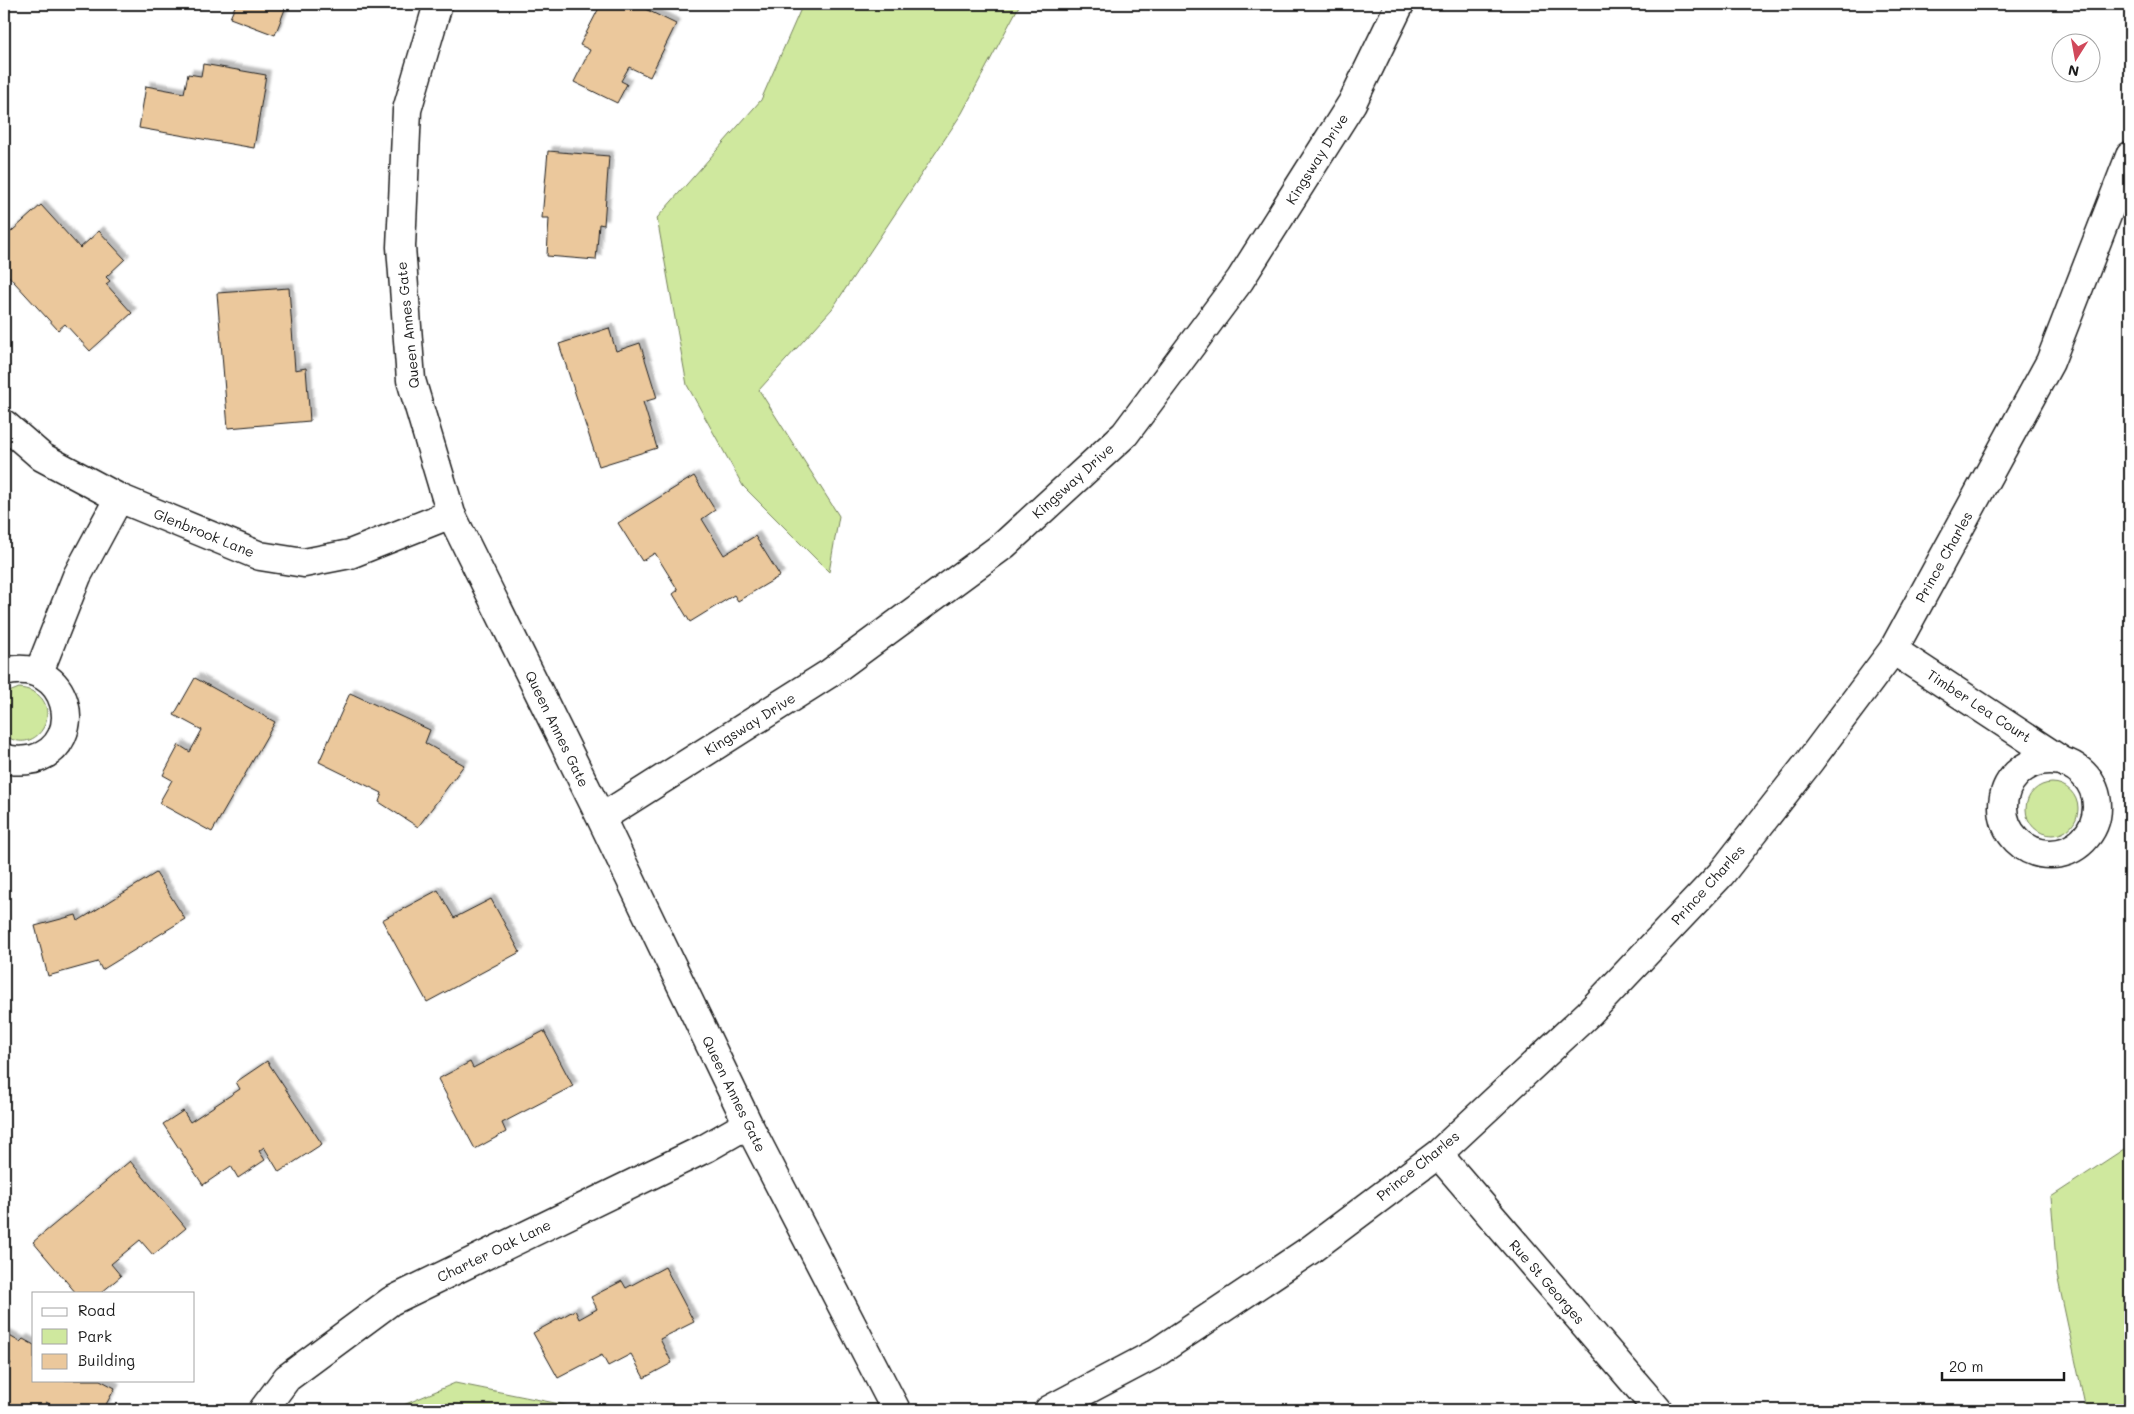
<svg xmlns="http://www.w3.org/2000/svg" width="2134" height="1414" font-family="Mali,sans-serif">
  <defs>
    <filter id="shadow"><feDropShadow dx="4.5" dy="-4.5" stdDeviation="1" flood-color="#0004"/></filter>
  </defs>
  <rect width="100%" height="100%" fill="#fff"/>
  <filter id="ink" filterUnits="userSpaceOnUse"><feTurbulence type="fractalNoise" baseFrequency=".02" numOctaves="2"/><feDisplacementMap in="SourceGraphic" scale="10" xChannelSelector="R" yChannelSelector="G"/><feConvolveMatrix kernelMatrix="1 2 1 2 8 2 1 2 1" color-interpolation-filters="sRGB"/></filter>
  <g filter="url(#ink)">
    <path fill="#cfe89e" stroke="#76825d" d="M803,4H1020L962,113L832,309L759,390L839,516L829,572L743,486L687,385L657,218L761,100Z
      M19,688C70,693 43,762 4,735V694Z
      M2026 809a26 26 0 1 1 52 0a26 26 0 1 1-52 0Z
      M2130,1145V1410H2086L2057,1275L2051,1197Z
      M455,1383L575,1407L576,1410H392Z"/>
    <path fill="#ebc89c" stroke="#1c1c1c" filter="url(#shadow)" d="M236,4H287L275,35L230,18Z
      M601,4H635L676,24L650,77L629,67L621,81L627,84L617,103L574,82L590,50L580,45Z
      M203,64L266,75L254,148L139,128L146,86L184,93L188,74L201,76Z
      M548,151L609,156L604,225L599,224L596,260L547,256L549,218H542Z
      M41,205L80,248L99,231L125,259L106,277L110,281L106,284L132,313L90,351L65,324L58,330L4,271V238Z
      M289,288L295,370L306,368L310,421L228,428L217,293Z
      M609,328L616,351L640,343L657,398L643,402L657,448L599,466L559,344Z
      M694,476L715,510L702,519L724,555L755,536L780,576L738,601L734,595L690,622L673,594L678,590L655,553L642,561L618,523Z
      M195,678L275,722L212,832L159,803L172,780L163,775L179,745L190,752L202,730L174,715Z
      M350,693L430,730L425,743L464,765L418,827L379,802L382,793L319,762Z
      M156,873L185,919L102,970L98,962L48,976L35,926L76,915L78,921Z
      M438,890L454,918L491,899L520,952L427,1002L382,920Z
      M544,1031L573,1086L502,1123L506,1132L475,1149L438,1079L470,1062L473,1068Z
      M267,1061L322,1144L279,1172L264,1147L259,1151L265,1160L238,1178L231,1166L203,1185L163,1124L183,1111L190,1122L240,1089L236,1082Z
      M130,1161L186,1228L153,1255L140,1240L111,1264L121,1276L101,1293H76L33,1242Z
      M665,1267L694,1322L660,1339L672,1363L644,1378L631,1354L608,1366L602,1355L558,1378L533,1333L575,1310L579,1319L597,1309L591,1297L622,1281L626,1288Z
      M4,1333L20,1342L23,1339L34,1345V1380H100L115,1388L103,1410H62L46,1402L42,1410H4V1376L11,1363L4,1359Z"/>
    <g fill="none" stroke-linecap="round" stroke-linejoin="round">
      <g stroke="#1c1c1c" stroke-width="31">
        <path id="minor" d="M438,4L407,110L401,247L411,380L451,514L601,818L748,1124L896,1410
          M4,424L42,457L119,498L260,556L304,563L350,554L451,514
          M1893,650L2065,763
          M4,672C69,655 89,743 34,759C24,761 14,762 4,758
          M39,672L77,576L119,498
          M2003 807a47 47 0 1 1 94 0a47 47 0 1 1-94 0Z
          M601,818L830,673L1004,545L1125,434L1240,280L1352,103L1400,4
          M1438,1154L1658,1410
          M263,1410L287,1378L391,1301L706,1148L748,1124
          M1049,1410L1153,1355L1310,1250L1438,1154L1589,1013L1721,874L1809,762L1893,650L2050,362L2130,156"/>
      </g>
      <use href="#minor" stroke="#fff" stroke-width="28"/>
    </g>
  </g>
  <g text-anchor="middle" stroke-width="4.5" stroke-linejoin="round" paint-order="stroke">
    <g font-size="14" fill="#1c1c1c" stroke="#fff">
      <text transform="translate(1317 159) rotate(-58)" y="5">Kingsway Drive</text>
      <text transform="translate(408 325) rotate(-96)" y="5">Queen Annes Gate</text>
      <text transform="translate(1073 481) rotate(-42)" y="5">Kingsway Drive</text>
      <text transform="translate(204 533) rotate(22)" y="5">Glenbrook Lane</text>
      <text transform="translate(1944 557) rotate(-61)" y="5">Prince Charles</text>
      <text transform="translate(1979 706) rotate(33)" y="5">Timber Lea Court</text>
      <text transform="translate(750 724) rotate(-32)" y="5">Kingsway Drive</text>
      <text transform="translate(557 729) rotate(64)" y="5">Queen Annes Gate</text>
      <text transform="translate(1708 885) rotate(-48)" y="5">Prince Charles</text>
      <text transform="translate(734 1094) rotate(64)" y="5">Queen Annes Gate</text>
      <text transform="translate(1418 1166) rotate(-39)" y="5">Prince Charles</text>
      <text transform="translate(494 1251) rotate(-26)" y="5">Charter Oak Lane</text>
      <text transform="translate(1547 1282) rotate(49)" y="5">Rue St Georges</text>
    </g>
  </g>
  <rect width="2134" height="1414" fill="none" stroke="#fff" stroke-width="20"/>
  <rect x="10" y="10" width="2114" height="1394" fill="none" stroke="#1c1c1c" stroke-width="2" filter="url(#ink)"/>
  <rect x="32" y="1292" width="162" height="90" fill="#ffffff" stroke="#a4a4a4"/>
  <rect x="42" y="1308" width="25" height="8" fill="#ffffff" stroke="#a4a4a4"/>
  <text x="78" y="1316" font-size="15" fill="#1c1c1c">Road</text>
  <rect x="42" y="1329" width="25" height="15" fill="#cfe89e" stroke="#a4a4a4"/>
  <text x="78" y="1342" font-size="15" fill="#1c1c1c">Park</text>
  <rect x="42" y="1354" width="25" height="15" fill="#ebc89c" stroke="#a4a4a4"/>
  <text x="78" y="1366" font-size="15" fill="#1c1c1c">Building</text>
  <g transform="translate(2076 58) rotate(191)"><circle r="24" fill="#ffffff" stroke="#a4a4a4"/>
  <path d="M0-4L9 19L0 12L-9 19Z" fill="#d1495b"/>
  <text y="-8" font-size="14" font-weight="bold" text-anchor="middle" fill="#1c1c1c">N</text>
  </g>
  <path d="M1942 1372v8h122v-8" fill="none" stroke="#1c1c1c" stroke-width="2.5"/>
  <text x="1949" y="1372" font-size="15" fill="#1c1c1c" stroke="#ffffff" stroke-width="4" paint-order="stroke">20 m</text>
</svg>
